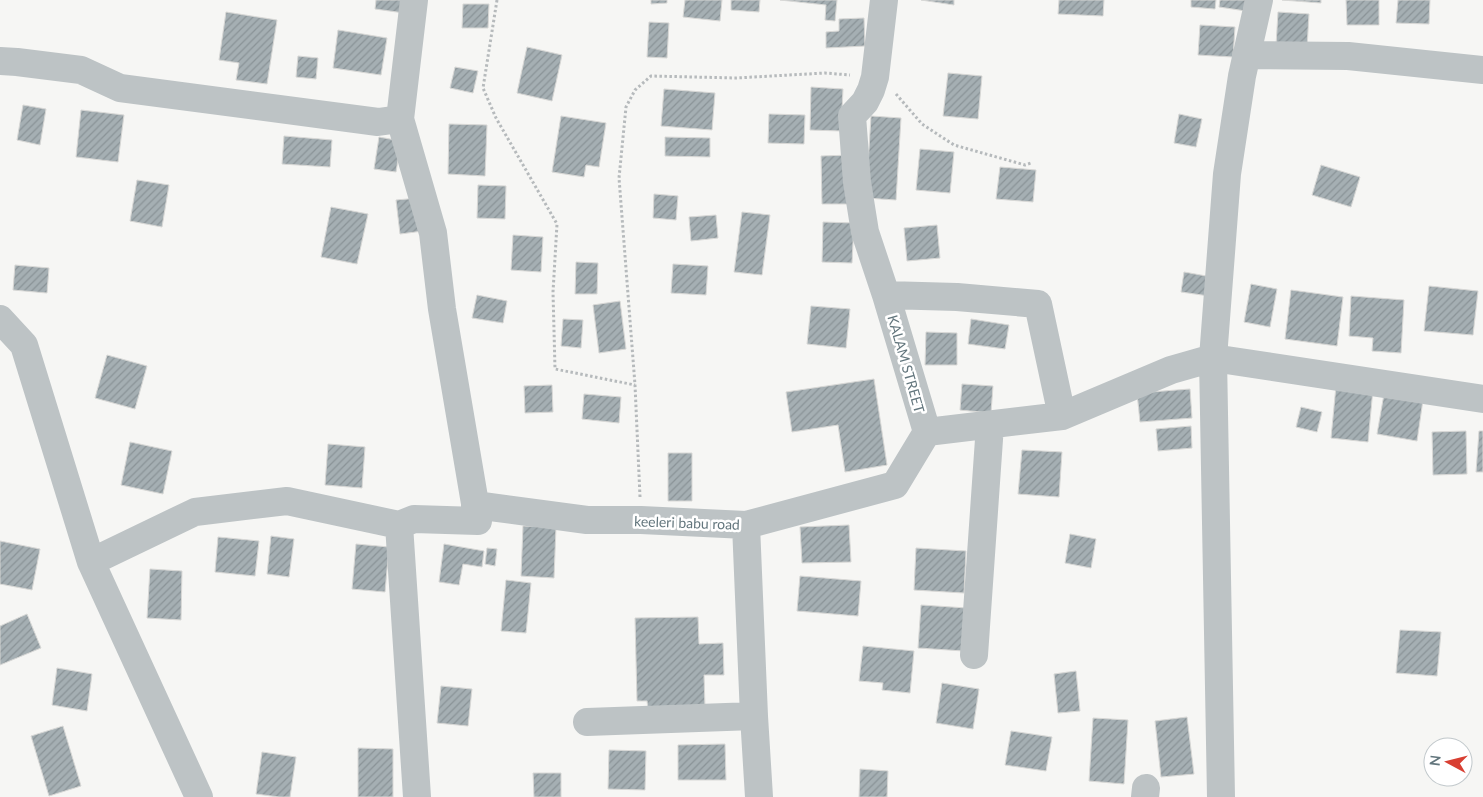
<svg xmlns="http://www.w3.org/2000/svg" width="1483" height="797" font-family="Lato,sans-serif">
  <defs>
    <pattern id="building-hatch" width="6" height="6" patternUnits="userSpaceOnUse" patternTransform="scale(1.25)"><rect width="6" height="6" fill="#a5afb3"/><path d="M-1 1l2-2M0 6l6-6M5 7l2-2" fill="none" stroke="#8a9397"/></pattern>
  </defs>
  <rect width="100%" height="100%" fill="#f6f6f4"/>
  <path fill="url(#building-hatch)" stroke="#d8d8d6" d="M376,0H406L404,13L375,9Z
    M651,0H667V3L651,4Z
    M685,0H722L720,21L683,17Z
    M731,0H760L759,12L731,10Z
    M780,0H837L835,21L825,20L826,5Z
    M921,0H954V5Z
    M1059,0H1104L1103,16L1058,14Z
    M1191,0H1216L1215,9L1191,7Z
    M1220,0H1247L1246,11L1219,7Z
    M1282,0H1321V3Z
    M1346,0H1379V25H1347Z
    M1398,0H1430L1429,24L1396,23Z
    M463,4H489L488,28H462Z
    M226,12L277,20L267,84L236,80L239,63L219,60Z
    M1278,12L1309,14L1307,48L1276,46Z
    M864,18L865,46L826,48V32L839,31V19Z
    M649,22L669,23L667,58L647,57Z
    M1200,25L1235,27L1233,57L1198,55Z
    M338,30L387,38L381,75L333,68Z
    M527,47L562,55L552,101L517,93Z
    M298,56L318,58L316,79L296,77Z
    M455,67L478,71L473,93L450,88Z
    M948,73L982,76L978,119L943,116Z
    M811,87L843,89L841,131L810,130Z
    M664,89L715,93L712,130L661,126Z
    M23,105L46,109L40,145L17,140Z
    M81,110L124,115L118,162L76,157Z
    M769,114L805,115L804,144L768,143Z
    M1179,114L1202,119L1196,147L1174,143Z
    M561,116L606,123L599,167L586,165L584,177L552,172Z
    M871,116L901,118L896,200L866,198Z
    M449,124L487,125L485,176L448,174Z
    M284,136L332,140L330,167L282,164Z
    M379,137L401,141L396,172L374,169Z
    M665,137L710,138V157L665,156Z
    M920,149L954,152L950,193L916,190Z
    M852,155V204H822L821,156Z
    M1321,165L1360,177L1351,207L1312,195Z
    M1000,167L1036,170L1033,202L996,199Z
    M137,180L169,185L162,227L130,221Z
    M478,185L506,186L505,219L477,218Z
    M654,194L678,196L676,220L653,218Z
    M419,198L423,231L400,234L396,200Z
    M331,207L368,214L357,264L321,257Z
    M742,212L770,215L762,275L734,272Z
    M716,215L718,238L691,241L689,217Z
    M823,222L854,223L852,263L822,262Z
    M937,225L940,258L907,261L904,228Z
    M513,235L543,237L541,272L511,270Z
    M576,262L598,263L597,294H575Z
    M673,264L708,266L706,295L671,293Z
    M15,265L49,268L47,293L13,290Z
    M1184,272L1212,277L1209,296L1181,292Z
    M1251,284L1277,289L1270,327L1244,322Z
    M1429,286L1478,291L1473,335L1424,331Z
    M1291,290L1343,297L1337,346L1285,339Z
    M477,295L507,301L503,323L472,318Z
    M1351,296L1404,300L1401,353L1372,351L1373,338L1349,336Z
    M620,301L626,349L599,353L593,305Z
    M811,306L850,309L846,348L807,344Z
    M563,319L583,320L581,348L561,346Z
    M971,319L1009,325L1005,349L968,344Z
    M926,332L957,333V365H925Z
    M107,355L147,366L135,409L95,398Z
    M874,379L887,465L845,472L838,425L792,432L786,392Z
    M962,384L993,386L991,413L960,410Z
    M552,385L553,412L525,413L524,386Z
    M1336,386L1373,389L1368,442L1331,438Z
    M1190,389L1192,418L1140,422L1137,393Z
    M584,394L621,397L619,423L582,419Z
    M1384,394L1423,400L1417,441L1377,434Z
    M1301,407L1322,412L1317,432L1296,427Z
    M1191,426L1192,448L1158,451L1156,429Z
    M1466,431L1467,474L1433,475L1432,432Z
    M1479,431H1483V472H1476Z
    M130,442L172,451L163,494L121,485Z
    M328,444L365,447L362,488L325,485Z
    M1022,450L1062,452L1059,497L1018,494Z
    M668,453H692V501H668Z
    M849,525L851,562L802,563L800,527Z
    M523,526L556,527L554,578L521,576Z
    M1070,534L1096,539L1091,568L1065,563Z
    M271,536L294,539L289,577L267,574Z
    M218,537L259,541L255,576L215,572Z
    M0,541L40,549L32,590L0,584Z
    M356,544L389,547L385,592L352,589Z
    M444,544L484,551L482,567L463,564L459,585L439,582Z
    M487,548L497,549L495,566L485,564Z
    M916,548L966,551L964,593L914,590Z
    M150,569L182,571L181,620L147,618Z
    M800,576L861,581L858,616L797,611Z
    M506,580L531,583L526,633L501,631Z
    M921,605L967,608L964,651L918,648Z
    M27,614L41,648L0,665V626Z
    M698,617L699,644L723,643L724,675H704L705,708L648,709L647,701H637L635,618Z
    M1400,630L1441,632L1437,676L1396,673Z
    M863,646L914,651L910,693L882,690L883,683L859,681Z
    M57,668L92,674L87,711L52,705Z
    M1076,671L1080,711L1058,713L1054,674Z
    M942,683L979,689L973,729L936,723Z
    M441,686L472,689L468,726L437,723Z
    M1187,717L1194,774L1161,777L1155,721Z
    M1093,718L1128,720L1124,784L1089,781Z
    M63,726L81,786L49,796L31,736Z
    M1011,731L1052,737L1046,771L1005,765Z
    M725,744L726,780H678V745Z
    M358,748L393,749V797H358Z
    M609,750L646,751L645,790L608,789Z
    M262,752L296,757L290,797H279L256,794Z
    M860,769L888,771L887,797H859Z
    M533,773H561V797H534Z"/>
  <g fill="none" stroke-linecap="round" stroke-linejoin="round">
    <path stroke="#b6babc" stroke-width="3" stroke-dasharray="2.5 2.5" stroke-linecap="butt" d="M497,0L483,88L496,118L557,224L553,292L555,369L635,385
      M896,94L922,124L954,145L1025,165L1031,163
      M640,497L635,385L619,178L626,107L635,90L651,76L736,78L825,73L850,75"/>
    <path stroke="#bdc3c5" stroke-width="28" d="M884,0L875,77L871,90L865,102L852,116L857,182L865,232L886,295L957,297L1038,304L1062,416
      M1259,0L1242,76L1227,174L1213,358L1483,399
      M1246,55L1348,56L1483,70
      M0,61L17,62L81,70L120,88L378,122L400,119
      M886,295L927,432
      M0,319L24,345L91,562
      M475,505L587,520H641L746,525L754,716L759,797
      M399,525L417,797
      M746,525L895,485L927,432L1062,416L1171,370L1213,358L1221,797
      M974,655L990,425
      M587,722L754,716
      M199,797L91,562L195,512L287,501L399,525L414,519L478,521L442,309L433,233L400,119L414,0
      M1145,797L1146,788"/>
  </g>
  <g text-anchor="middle" stroke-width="5" stroke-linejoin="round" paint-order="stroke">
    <g font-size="14" fill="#63767d" stroke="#fff">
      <text transform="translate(906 364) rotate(74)" y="5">KALAM STREET</text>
      <text transform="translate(687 523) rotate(2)" y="5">keeleri babu road</text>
    </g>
  </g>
  <g transform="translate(1448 762) rotate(277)"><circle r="24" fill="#ffffff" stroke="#c1c8cb"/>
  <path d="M0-4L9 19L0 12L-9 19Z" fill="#d83f32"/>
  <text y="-8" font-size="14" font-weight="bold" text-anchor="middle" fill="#63767d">N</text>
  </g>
</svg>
